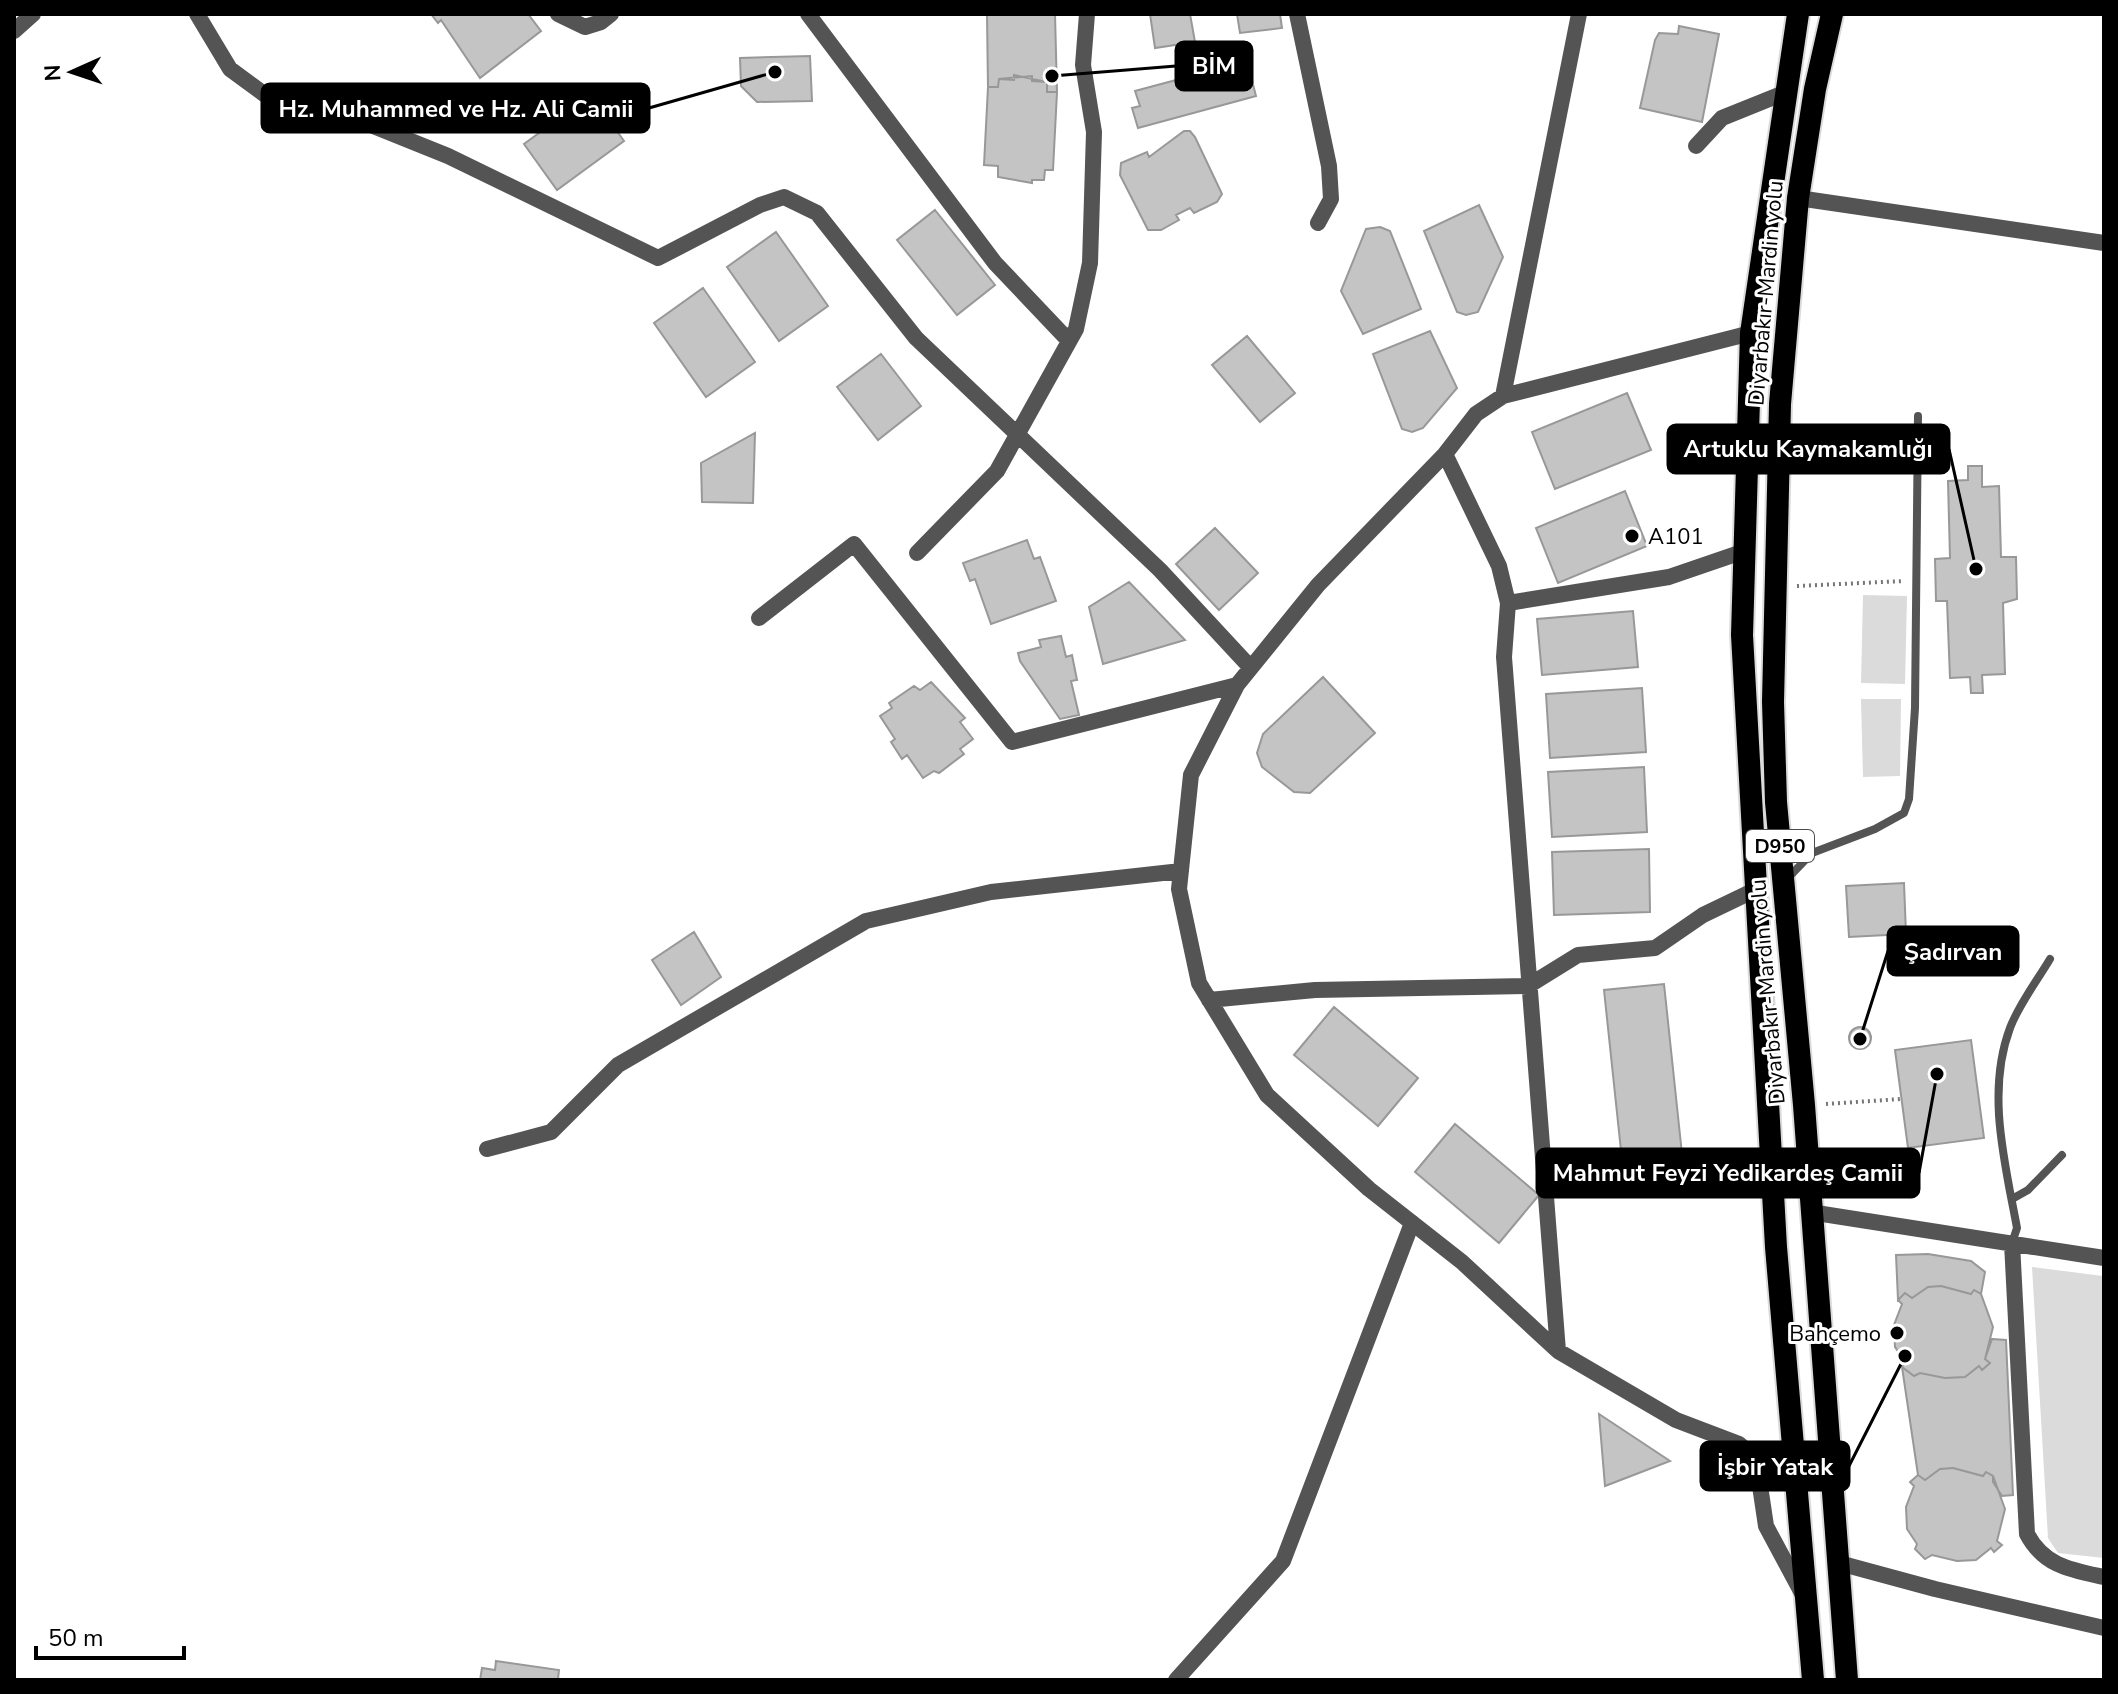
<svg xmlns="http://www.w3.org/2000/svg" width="2118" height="1694" font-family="'Nunito Sans',sans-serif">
  <rect width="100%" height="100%" fill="#fff"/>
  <path fill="#dbdbdb" d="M1863,595L1907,596L1905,684L1861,683Z
    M1861,699H1901L1900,776L1863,777Z
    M2032,1267L2103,1276L2104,1558L2058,1553L2048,1538Z"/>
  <path fill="#c4c4c4" stroke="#989898" stroke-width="2" d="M431,14H528L541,31L480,78L441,20L438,23Z
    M987,14H1055L1057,92H1047V82L1032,81V76L999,79L998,87H988Z
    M1150,14H1190L1195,42L1155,48Z
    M1237,14H1280L1282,28L1240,33Z
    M1679,26L1719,34L1702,122L1640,108L1655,40L1659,33L1678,34Z
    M810,56L812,101L757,102L741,86L740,58Z
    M1247,61L1256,96L1138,128L1132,108L1140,106L1135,91Z
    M1014,75L1047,82V92H1057L1053,170H1045L1044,180H1032V183L998,177V166L984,165L988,87H998L999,79L1014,80Z
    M591,95L624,141L557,190L524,144Z
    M1184,131H1190L1195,137L1222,194L1217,202L1194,213L1190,208L1176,215L1179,220L1161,230H1148L1120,175L1121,163L1147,152L1149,157Z
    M1479,205L1503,257L1478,312L1466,315L1457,312L1424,231Z
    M935,210L995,285L957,315L897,240Z
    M1380,227L1390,231L1421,309L1363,334L1341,291L1366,229Z
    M776,232L828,306L779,341L727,267Z
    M703,288L755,362L706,397L654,323Z
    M1430,331L1457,388L1423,428L1412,432L1402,429L1373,354Z
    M1247,336L1295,393L1260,422L1212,365Z
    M881,354L921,406L878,440L837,387Z
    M1627,393L1651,450L1555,489L1532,432Z
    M755,433L753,503L702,502L701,463Z
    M1968,466H1982V487L1999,486L2001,557H2016L2017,599L2003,603L2005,674L1982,675L1983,693H1971L1970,677L1950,678L1947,601H1936L1935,559L1950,558L1948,481L1968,480Z
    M1625,491L1647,546L1558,583L1536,528Z
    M1215,528L1258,573L1219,610L1176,564Z
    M1027,540L1034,559L1040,557L1056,601L991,624L975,579L970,581L963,563Z
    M1129,582L1185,640L1103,664L1089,607Z
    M1633,611L1638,667L1542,675L1537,619Z
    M1061,636L1066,657L1072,655L1077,680L1071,681L1079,715L1060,719L1020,661L1018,653L1041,647L1039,640Z
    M1323,677L1375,733L1310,793L1294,792L1262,767L1257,753L1263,734Z
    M931,682L965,718L960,722L973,739L960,749L964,754L939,773L934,771L923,778L907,755L902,759L891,742L895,739L880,716L892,708L889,703L914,686L920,690Z
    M1642,688L1646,752L1550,758L1546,694Z
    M1644,767L1647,832L1552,837L1548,772Z
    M1649,849L1650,912L1554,915L1552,852Z
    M1904,883L1906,934L1849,937L1846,886Z
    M694,932L721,977L681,1005L652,960Z
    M1664,984L1682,1154L1622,1160L1604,990Z
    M1334,1007L1418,1078L1378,1126L1294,1055Z
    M1849 1038a11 11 0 1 1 22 0a11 11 0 1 1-22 0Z
    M1971,1040L1984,1138L1908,1148L1895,1050Z
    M1455,1124L1539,1195L1499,1243L1415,1172Z
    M1928,1254L1971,1261L1985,1272L1981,1294L1974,1290L1971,1294L1941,1286L1928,1287L1912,1298L1905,1293L1898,1300L1896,1255Z
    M1941,1286L1971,1294L1974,1290L1981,1294L1993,1327L1985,1359L1990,1363L1982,1370L1979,1366L1965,1377L1945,1378L1920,1373L1914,1376L1902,1367L1905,1362L1895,1347L1894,1325L1902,1304L1898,1300L1905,1293L1912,1298L1928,1287Z
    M1992,1339L2006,1340L2013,1495L2002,1496L1993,1482V1476L1986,1472L1983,1476L1953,1468L1940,1469L1925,1480L1918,1475L1902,1367L1914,1376L1920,1373L1945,1378L1965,1377L1979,1366L1982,1370L1990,1363L1985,1359Z
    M1599,1414L1670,1461L1605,1486Z
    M1953,1468L1983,1476L1986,1472L1993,1476L2005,1509L1997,1541L2002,1545L1994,1552L1991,1548L1976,1560L1957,1561L1932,1555L1925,1559L1915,1549L1917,1544L1907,1529L1906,1507L1914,1486L1910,1482L1918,1475L1925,1480L1940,1469Z
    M496,1661L559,1670L558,1679L566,1680H480L482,1668L495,1670Z"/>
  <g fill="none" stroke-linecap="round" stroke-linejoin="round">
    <g stroke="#dbdbdb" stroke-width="26">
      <path id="trunk" d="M1798,14L1751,333L1742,635L1776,1247L1813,1680
        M1832,14L1815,89L1798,198L1780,404L1773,702L1776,802L1804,1105L1847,1680"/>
    </g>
    <path stroke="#767676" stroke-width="4" stroke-dasharray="2 4" stroke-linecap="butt" d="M1797,586L1904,581
      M1826,1104L1901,1099"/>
    <path stroke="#545454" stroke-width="8" d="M1786,880L1812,853L1875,829L1904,813L1909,799L1915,708L1918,416
      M2012,1199L2028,1190L2062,1155
      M2012,1243L2017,1228C2005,1163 1986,1092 2010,1028C2019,1004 2037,981 2050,959"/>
    <path stroke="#545454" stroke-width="16" d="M197,14L230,69L264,94L300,110L371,125L448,156L658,258L760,205L784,197L817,213L916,338L1160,570L1250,667
      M558,14L585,27L601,22L611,14
      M808,14L995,263L1069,341
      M1297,14L1329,166L1331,199L1318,223
      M14,31L33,14
      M1696,146L1722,118L1784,93
      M1798,198L2104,243
      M1751,333L1503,396L1476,414L1445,454L1318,585L1237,685L1191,775L1179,889L1199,983L1267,1095L1369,1189L1462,1262L1558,1351L1676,1420L1739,1444L1756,1459L1766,1526L1803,1595
      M1503,396L1579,14
      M1445,454L1499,566L1508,603L1504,657L1558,1351
      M917,553L997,471L1076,329L1090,263L1094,132L1083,65L1087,14
      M1508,603L1669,577L1742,552
      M759,618L854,544L1012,742L1237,685
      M1209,1000L1315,990L1528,986L1578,955L1655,948L1703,915L1755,890
      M487,1149L551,1132L618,1065L866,921L991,892L1181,871
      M1810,1212L2104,1258
      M2012,1243L2027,1534C2044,1566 2071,1570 2104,1577
      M1839,1563L1935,1589L2104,1628"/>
    <path stroke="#545454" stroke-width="16" d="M1176,1680L1283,1561L1412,1223"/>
    <use href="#trunk" stroke="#000" stroke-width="22"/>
  </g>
  <g fill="#000" stroke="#fff" stroke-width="3">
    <circle cx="1632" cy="536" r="8"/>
    <circle cx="1897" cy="1333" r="8"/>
  </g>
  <g text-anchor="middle" stroke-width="6" stroke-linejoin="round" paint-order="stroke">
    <rect fill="#fff" stroke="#4c4c4c" stroke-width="2" x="1746" y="830" width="68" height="32" rx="6"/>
    <g font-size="20" font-weight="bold" fill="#000">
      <text x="1780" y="853">D950</text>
    </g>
    <g font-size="22" fill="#000" stroke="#fff">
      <text transform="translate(1765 293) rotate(-85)" y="8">Diyarbakır-Mardin yolu</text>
      <text transform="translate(1767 992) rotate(-95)" y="8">Diyarbakır-Mardin yolu</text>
    </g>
    <g font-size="22" fill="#000" stroke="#fff" text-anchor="start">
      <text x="1648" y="544">A101</text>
      <text x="1881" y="1341" text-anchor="end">Bahçemo</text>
    </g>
  </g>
  <path fill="none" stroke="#000" stroke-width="3" d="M1052 76L1176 66M775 72L649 108M1976 569L1949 449M1860 1039L1888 951M1937 1074L1919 1173M1905 1356L1849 1466"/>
  <g fill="#000" stroke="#fff" stroke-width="3">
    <circle cx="1052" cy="76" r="8"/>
    <circle cx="775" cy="72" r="8"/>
    <circle cx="1976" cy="569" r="8"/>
    <circle cx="1860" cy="1039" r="8"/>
    <circle cx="1937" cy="1074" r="8"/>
    <circle cx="1905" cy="1356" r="8"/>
  </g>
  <g fill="#000" stroke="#000" stroke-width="3">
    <rect x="1176" y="42" width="76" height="48" rx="8"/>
    <rect x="262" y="84" width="387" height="48" rx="8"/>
    <rect x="1668" y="425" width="281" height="48" rx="8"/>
    <rect x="1888" y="927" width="130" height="48" rx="8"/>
    <rect x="1537" y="1149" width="382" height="48" rx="8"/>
    <rect x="1701" y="1442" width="148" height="48" rx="8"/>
  </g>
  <g font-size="24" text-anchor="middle" font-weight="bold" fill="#fff">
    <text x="1214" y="74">BİM</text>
    <text x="456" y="117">Hz. Muhammed ve Hz. Ali Camii</text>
    <text x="1808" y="457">Artuklu Kaymakamlığı</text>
    <text x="1953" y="960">Şadırvan</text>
    <text x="1728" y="1181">Mahmut Feyzi Yedikardeş Camii</text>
    <text x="1775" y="1475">İşbir Yatak</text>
  </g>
  <rect width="2118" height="1694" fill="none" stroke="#000000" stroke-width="32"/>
  <g transform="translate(72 72) rotate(267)" stroke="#ffffff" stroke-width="6" paint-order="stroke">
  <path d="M0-6L14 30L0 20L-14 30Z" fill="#000000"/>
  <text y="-12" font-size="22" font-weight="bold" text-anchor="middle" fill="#000000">N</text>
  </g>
  <path d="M36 1646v12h148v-12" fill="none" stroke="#000000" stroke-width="4"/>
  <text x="48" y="1646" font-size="24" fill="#000000" stroke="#ffffff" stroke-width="6" paint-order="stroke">50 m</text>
</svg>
